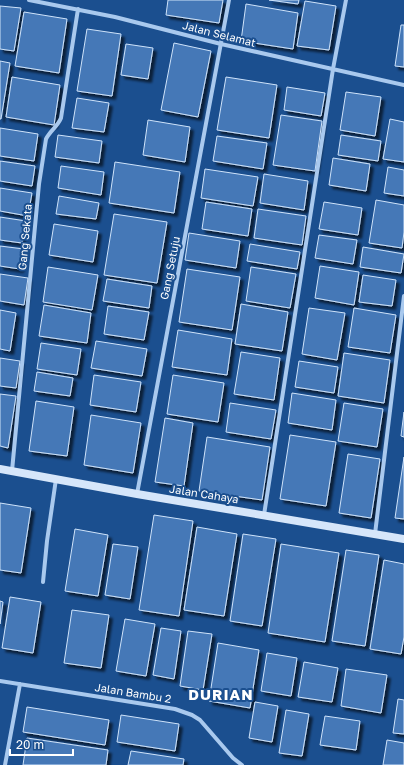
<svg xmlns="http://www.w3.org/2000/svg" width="404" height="765" font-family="'Golos Text',sans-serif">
  <defs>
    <filter id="shadow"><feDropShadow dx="3.5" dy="3.5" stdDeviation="1" flood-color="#0009"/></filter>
  </defs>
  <rect width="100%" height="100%" fill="#1b4f8f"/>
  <path fill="#4478b7" stroke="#cfe3fa" filter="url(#shadow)" d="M168,0H223L219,23L166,15Z
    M269,0H299L298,4Z
    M305,1L336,6L329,50L297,46Z
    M246,4L298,13L293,49L241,41Z
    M0,6L21,8L14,51L0,49Z
    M24,12L67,19L59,73L15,66Z
    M401,25H404V67L395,66Z
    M87,29L121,34L112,96L77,91Z
    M174,43L211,51L198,117L161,110Z
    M126,44L153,48L148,79L121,75Z
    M0,61L10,63L1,119H0Z
    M12,77L60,85L54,125L6,117Z
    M226,77L277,85L269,138L217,130Z
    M287,87L325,93L321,116L284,110Z
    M346,92L381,97L375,136L340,130Z
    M77,98L109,103L104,132L72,128Z
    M281,115L322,121L315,171L273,165Z
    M390,119L404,122V162L383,159Z
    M148,120L190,127L185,162L143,155Z
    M0,128L38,134L34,161L0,156Z
    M58,135L102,141L99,163L55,157Z
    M341,135L381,141L378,161L338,155Z
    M217,136L267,143L263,169L213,161Z
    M333,158L370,164L366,191L329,185Z
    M0,161L35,166L32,186L0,181Z
    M115,162L180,172L174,213L109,203Z
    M61,166L104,172L101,195L58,188Z
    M388,167L404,170V196L384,193Z
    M205,169L258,177L253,206L201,198Z
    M264,174L308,181L304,210L260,203Z
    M0,188L32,193L28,216L0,211Z
    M59,196L99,203L96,219L56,214Z
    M376,200L404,205V232L402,248L369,243Z
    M206,202L252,209L248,236L202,229Z
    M324,202L362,208L358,235L319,229Z
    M258,209L306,216L302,245L254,238Z
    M114,214L167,222L157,283L104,275Z
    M0,217L26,221L22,243L0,240Z
    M54,224L98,231L93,262L49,255Z
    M189,233L240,241L236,268L185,260Z
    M319,235L357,240L353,264L315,258Z
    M250,244L300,252L297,269L247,261Z
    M0,246L24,249L20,269L0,266Z
    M363,247L404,254L401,273L360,267Z
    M320,266L359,272L354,305L315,298Z
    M48,267L98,275L92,310L43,302Z
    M251,267L296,274L290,308L246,301Z
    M187,269L240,277L232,330L179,322Z
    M0,274L28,278L24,305L0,301Z
    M363,275L396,280L392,306L359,302Z
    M107,279L152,286L149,308L103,301Z
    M241,304L288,312L282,351L235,344Z
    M44,305L91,313L87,343L39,336Z
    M108,306L149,312L144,340L104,334Z
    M309,308L345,313L337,360L302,354Z
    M354,308L396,315L390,353L348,347Z
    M0,310L16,313L10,351L0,349Z
    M178,330L232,339L227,375L172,367Z
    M96,341L147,349L142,376L91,368Z
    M41,343L81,349L77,375L37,369Z
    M241,352L280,358L274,400L234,394Z
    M344,353L390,360L384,403L338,396Z
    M0,358L20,361L16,388L0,386Z
    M299,361L338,367L334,393L295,387Z
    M37,372L73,378L70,396L34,391Z
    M94,375L141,382L136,412L90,405Z
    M173,375L224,383L218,422L167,414Z
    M292,393L336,400L332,430L288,423Z
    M0,394L16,396L8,448L0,446Z
    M36,401L74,407L67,456L29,451Z
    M230,403L276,410L271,439L226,432Z
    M344,403L383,409L377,447L338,441Z
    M404,412V437L401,436Z
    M91,415L141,423L133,473L84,465Z
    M165,418L193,423L184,486L155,482Z
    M290,435L336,442L326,506L280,499Z
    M207,437L270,447L262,500L199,491Z
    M348,454L380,459L371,518L339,513Z
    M404,457V519L395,518Z
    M0,503L31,508L21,573L0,570Z
    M154,515L193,521L179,616L139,610Z
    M197,527L237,534L224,616L184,610Z
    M75,529L108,535L98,596L65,591Z
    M243,534L276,539L262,626L230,621Z
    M113,544L138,547L130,599L105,595Z
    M281,544L339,553L325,642L268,633Z
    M346,550L379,555L365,646L332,641Z
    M384,560L404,564V637L401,654L370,649Z
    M10,597L41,602L33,653L2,648Z
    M0,601L3,602L0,624Z
    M72,610L109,615L101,668L64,663Z
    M125,619L155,624L146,676L116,671Z
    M161,628L181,631L174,679L153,675Z
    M188,631L212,634L203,690L180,686Z
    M218,643L259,650L250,708L209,701Z
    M267,653L297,658L291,696L261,691Z
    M304,662L338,668L332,702L298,697Z
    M346,669L387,675L381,713L341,706Z
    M398,699L404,700V734L393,733Z
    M255,702L278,706L272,742L249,738Z
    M27,707L109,720L105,745L23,732Z
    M286,710L309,714L302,756L279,753Z
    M121,715L179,724L175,751L117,742Z
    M325,716L360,721L356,750L320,745Z
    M27,738L108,750L106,765H23Z
    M387,740L404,743V765H383Z
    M131,751L184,759L183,765H128Z"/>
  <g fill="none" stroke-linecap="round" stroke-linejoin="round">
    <path stroke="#a9c9ee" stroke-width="4" d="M29,0L115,17L221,44L404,85
      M12,471L39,184L46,139C50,131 58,126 61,118L78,9
      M137,494L229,0
      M264,515L333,69L346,0
      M375,534L404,296
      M43,582L47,541L56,479
      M0,681L175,709L192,715L200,720L233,758L242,765
      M5,765L20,684"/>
    <path stroke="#d6e6fa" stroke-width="8" d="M0,469L137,494L404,539"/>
  </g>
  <g text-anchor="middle" stroke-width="4" stroke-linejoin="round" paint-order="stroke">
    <g font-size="11" fill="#fff" stroke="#1b4f8f">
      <text transform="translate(219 34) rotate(14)" y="4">Jalan Selamat</text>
      <text transform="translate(25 237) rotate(-85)" y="4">Gang Sekata</text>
      <text transform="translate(170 268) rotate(-79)" y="4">Gang Setuju</text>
      <text transform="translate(204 494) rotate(9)" y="4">Jalan Cahaya</text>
      <text transform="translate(133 693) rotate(9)" y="4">Jalan Bambu 2</text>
    </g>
    <g font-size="15" font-weight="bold" letter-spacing="1" fill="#fff" stroke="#1b4f8f">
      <text x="221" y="700">DURIAN</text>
    </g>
  </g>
  <path d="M10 749v6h63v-6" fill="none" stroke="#ffffff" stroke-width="2"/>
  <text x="16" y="749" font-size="12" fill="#ffffff" stroke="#1b4f8f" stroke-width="3" paint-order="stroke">20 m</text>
</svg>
